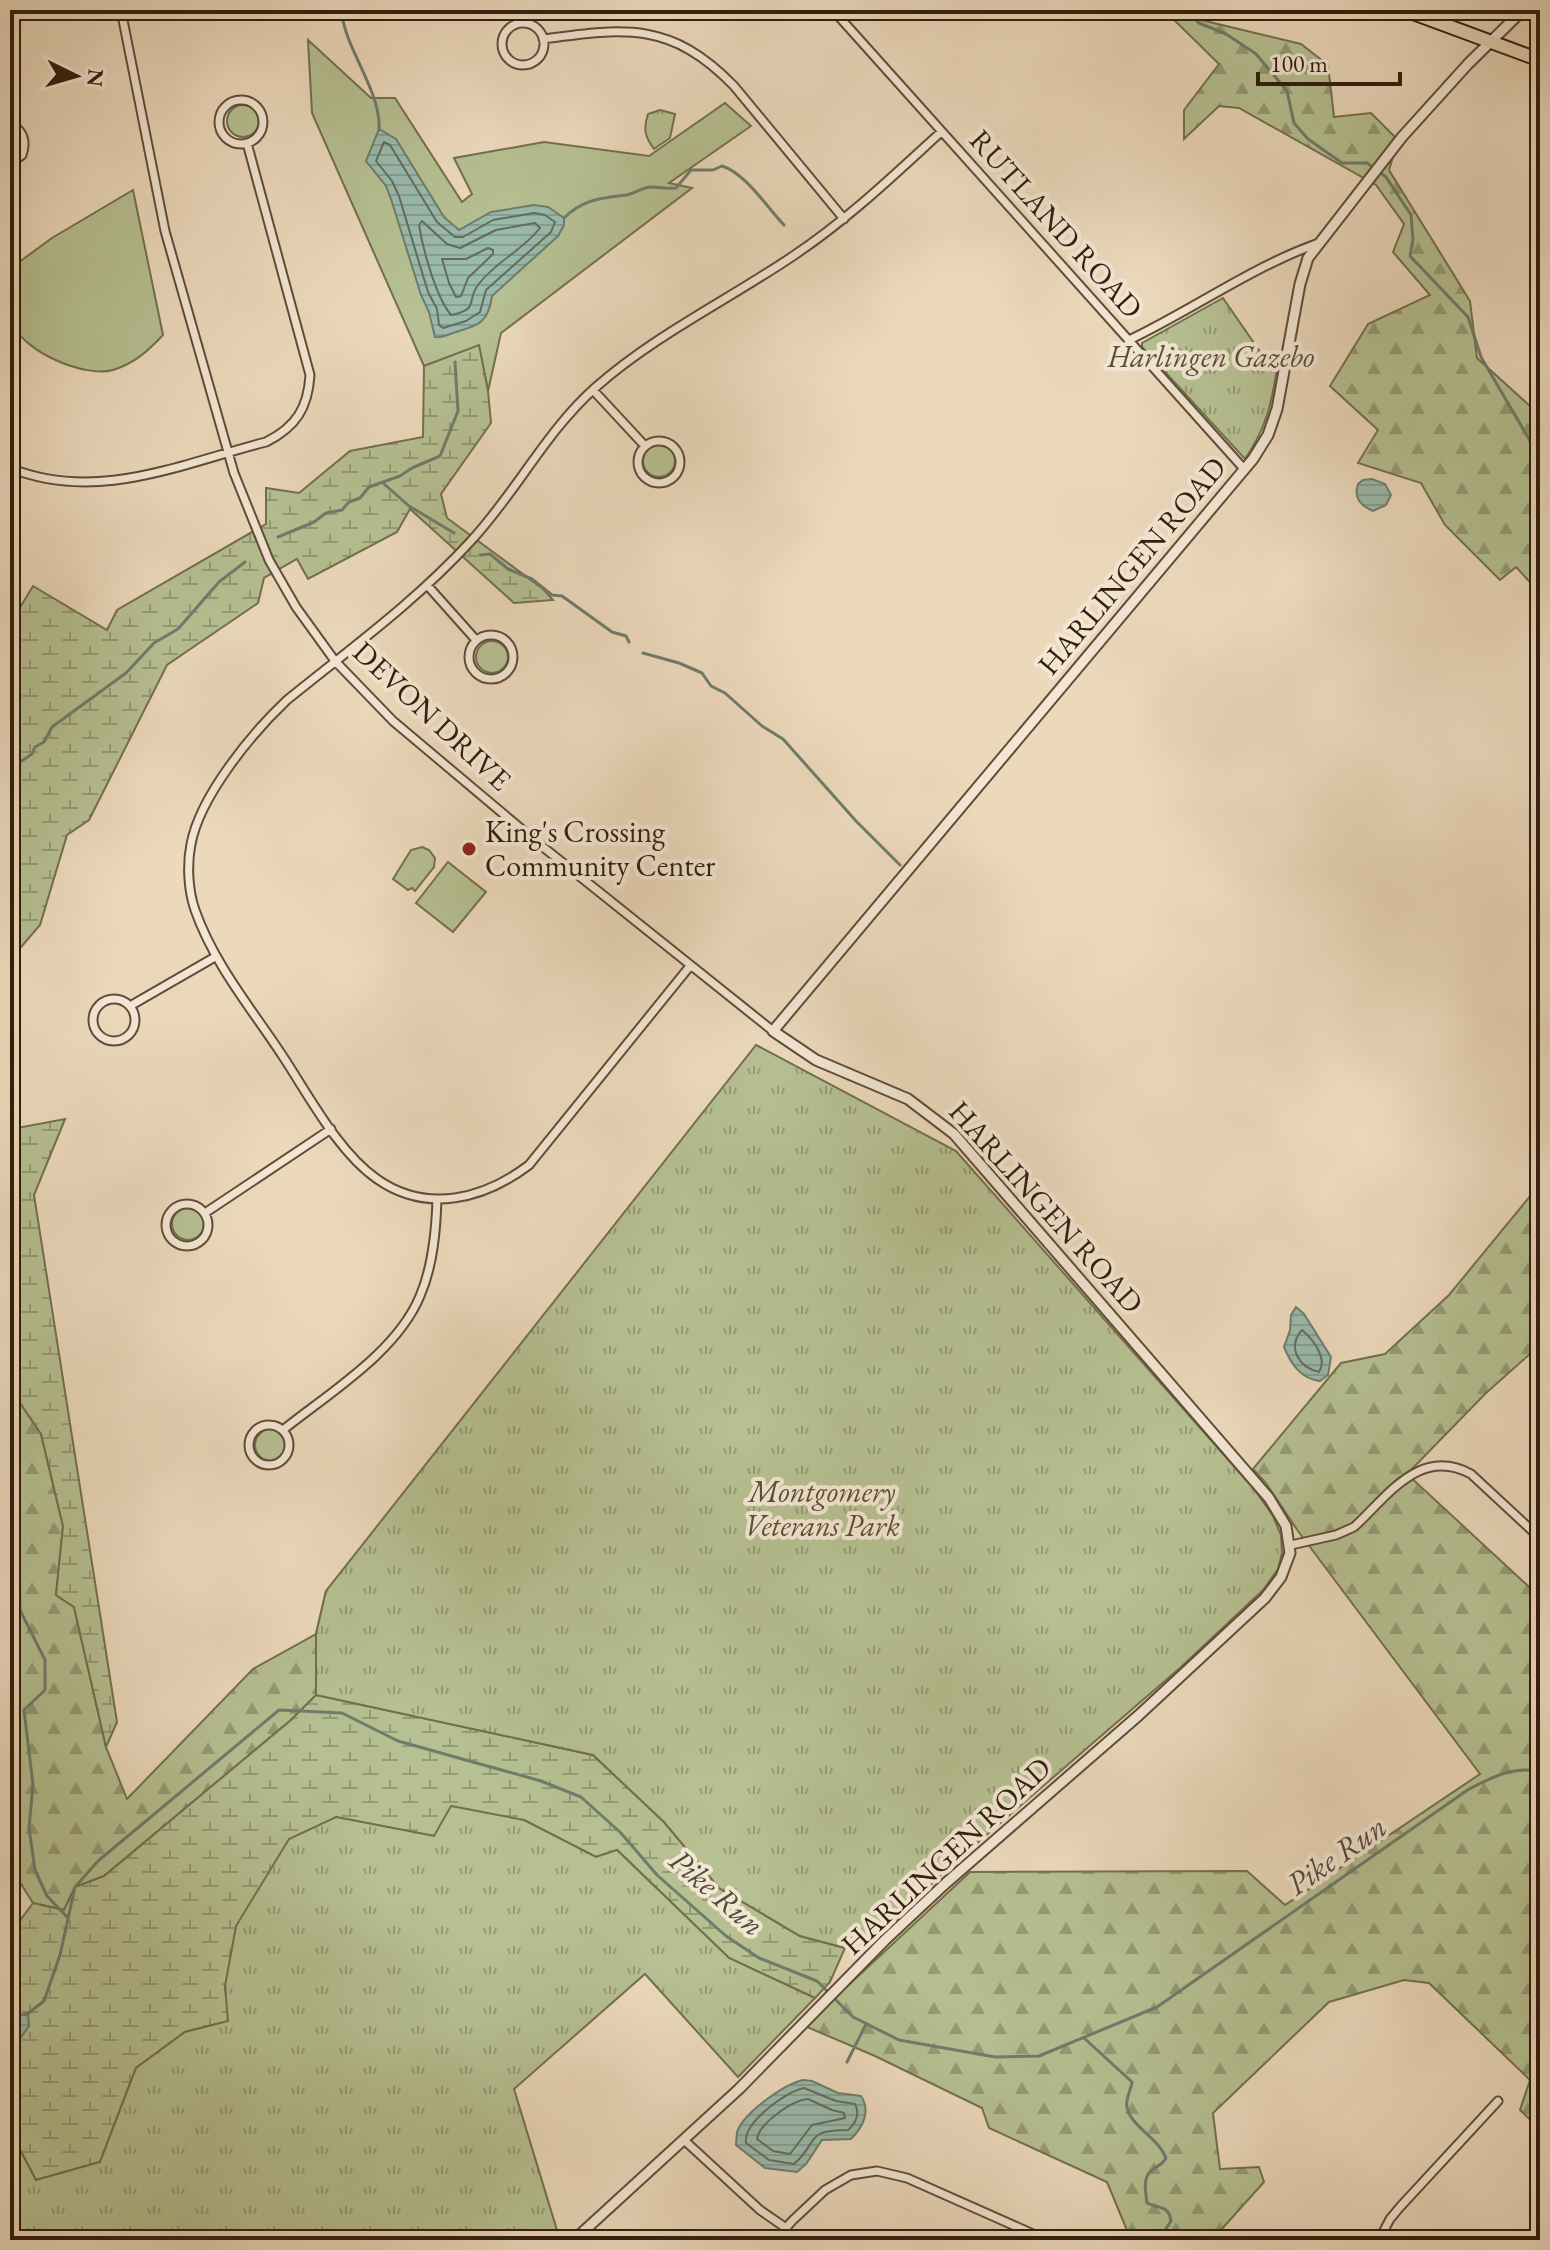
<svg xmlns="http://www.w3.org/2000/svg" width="1550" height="2250" font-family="'EB Garamond',serif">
  <defs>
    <pattern id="forest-firs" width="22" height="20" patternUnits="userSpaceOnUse" patternTransform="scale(2)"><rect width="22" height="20" fill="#b6c092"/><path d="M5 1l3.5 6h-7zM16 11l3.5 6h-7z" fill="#949b76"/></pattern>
    <pattern id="wetland-marsh" width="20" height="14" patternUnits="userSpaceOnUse" patternTransform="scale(2)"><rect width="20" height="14" fill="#b6c092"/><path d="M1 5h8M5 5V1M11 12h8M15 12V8" fill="none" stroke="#949b76"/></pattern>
    <pattern id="park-tufts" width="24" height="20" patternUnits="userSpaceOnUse" patternTransform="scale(2)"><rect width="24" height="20" fill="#b6c092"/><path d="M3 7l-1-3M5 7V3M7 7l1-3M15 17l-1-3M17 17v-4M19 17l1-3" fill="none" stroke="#949b76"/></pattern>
    <pattern id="water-rules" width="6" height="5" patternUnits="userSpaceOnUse" patternTransform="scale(2)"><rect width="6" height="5" fill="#99baac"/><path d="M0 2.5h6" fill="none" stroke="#849f93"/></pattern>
  </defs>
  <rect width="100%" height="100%" fill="#ecd9bc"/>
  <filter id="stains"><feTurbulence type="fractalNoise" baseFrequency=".0025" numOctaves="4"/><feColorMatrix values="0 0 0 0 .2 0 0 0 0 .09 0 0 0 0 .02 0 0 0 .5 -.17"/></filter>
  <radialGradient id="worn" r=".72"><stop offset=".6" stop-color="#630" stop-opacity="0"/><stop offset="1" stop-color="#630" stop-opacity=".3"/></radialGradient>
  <path fill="#b6c092" stroke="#736f4f" stroke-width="2" d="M308,40L371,98H395L462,202L472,194L454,158L544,142L649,156L725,103L751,126L669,183L692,188L501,333L488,391L479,346L424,366L312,113Z
    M227 121a16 16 0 1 1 32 0a16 16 0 1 1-32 0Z
    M133,190L163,335C148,351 135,363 113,370C85,378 24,352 13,324C7,309 8,284 11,268L52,238Z
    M643 461a16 16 0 1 1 32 0a16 16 0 1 1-32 0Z
    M476 657a16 16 0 1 1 32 0a16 16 0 1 1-32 0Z
    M422,847L429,850L435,858L434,867L415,891L412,888L408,890L393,879L411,850Z
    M448,862L486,892L453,932L416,903Z
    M172 1224a16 16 0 1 1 32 0a16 16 0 1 1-32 0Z
    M255 1445a16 16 0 1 1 32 0a16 16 0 1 1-32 0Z"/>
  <path fill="url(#forest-firs)" stroke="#736f4f" stroke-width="2" d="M1164,10H1186L1197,19L1301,44L1328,65L1334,117L1371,113L1398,140L1389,170L1470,301L1477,358L1540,415V593L1516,567L1500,580L1445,525L1421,483L1358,463L1378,430L1330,386L1368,324L1430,295L1393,252L1404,224L1376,185L1239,108L1219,106L1184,139V110L1219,64Z
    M1540,1184V1345L1485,1394L1407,1474L1540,1597V2129L1520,2110L1530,2080L1429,1983L1404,1980L1329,2002L1213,2113L1220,2169L1259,2167L1264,2182L1212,2240H1131L1107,2182L989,2128L982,2108L875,2056L807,2027L840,1993L970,1872L1247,1871L1285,1905L1480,1774L1298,1531L1266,1483L1253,1469L1341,1363L1385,1354L1449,1295Z
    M10,1354L14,1394L41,1434L63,1526L56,1595L74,1607L106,1747L127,1799L253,1669L316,1634L326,1591L316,1695L291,1720L104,1876L75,1887L64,1910L33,1903L11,1868L20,1784L10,1729Z"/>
  <path fill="url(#wetland-marsh)" stroke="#736f4f" stroke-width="2" d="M479,345L488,391L491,423L441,494L447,518L543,589L553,600L514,603L410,509L397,532L308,579L297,559L264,578L258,603L167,665L89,820L67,835L40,925L10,960V624L33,586L107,630L117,610L266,524V488L299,493L350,451L423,437L424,366Z
    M65,1119L34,1195L117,1722L106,1747L74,1607L56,1595L63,1526L41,1434L14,1394L10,1354V1161L20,1155L10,1146V1125L12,1129Z
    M316,1695L593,1755L664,1822L719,1888L800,1936L845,1948L830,1982L815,1998L729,1958L617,1850L596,1857L524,1820L434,1836L336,1817L225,1986L229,2021L185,2032L136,2068L100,2162L36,2180L10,2131V1934L33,1903L64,1910L75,1887L104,1876L291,1720Z"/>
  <path fill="url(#park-tufts)" stroke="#736f4f" stroke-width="2" d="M660,110L675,114L670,138L654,149C645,137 643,129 648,114Z
    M1223,298L1263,356L1277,369C1271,406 1266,428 1245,459L1142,347V343Z
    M756,1045L956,1151L1254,1489L1273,1516L1281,1535L1282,1553L1278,1569L1263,1590L1181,1667L947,1869L886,1928L845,1948L800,1936L719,1888L664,1822L593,1755L316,1695V1634L326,1591Z
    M451,1806L524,1820L596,1857L617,1850L729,1958L815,1998L738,2077L645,1974L514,2089L560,2240H10V2131L36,2180L100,2162L136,2068L185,2032L228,2021L225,1986L236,1926L289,1839L336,1817L434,1836Z"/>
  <path fill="url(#water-rules)" stroke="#6f7c6c" stroke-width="2" d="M379,129L396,139L444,217L459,230L491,212L534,205L548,207L564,218V225L558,236L492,296C488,324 478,325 453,333C446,335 443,338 435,337L429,312L421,295L391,199L386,186L366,161Z
    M1372,479L1385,484L1391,495L1386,505L1373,511C1361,506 1353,498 1358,484L1363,480Z
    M1296,1307L1304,1314L1331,1357L1328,1375L1320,1381C1301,1379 1291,1364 1284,1347L1290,1330L1291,1315Z
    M28,2013L29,2026L10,2053V2027L17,2016Z
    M803,2080L812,2081L838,2093L861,2096C871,2111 863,2127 851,2139L822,2140L806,2164L797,2172L765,2168L736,2145C736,2144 737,2132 737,2132C744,2112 785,2084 803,2080Z"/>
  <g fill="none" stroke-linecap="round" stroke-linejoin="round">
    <path stroke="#646c5c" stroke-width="2" d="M384,142L390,145L437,222L455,237H463L493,220L534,213L545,215L555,222L551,232L486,290L480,312L466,321L443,328L439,325L437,309L428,292L399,196L392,181L376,161Z
      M422,221L447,244L460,248L496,230L535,223L540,228C523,250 495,262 478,285C466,301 480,309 451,315C436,297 423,250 419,225Z
      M488,248L493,250V254L468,278L461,296L456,297L449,283L442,259H466Z
      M1302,1330C1313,1339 1328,1359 1319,1372C1298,1367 1287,1347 1302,1330Z
      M804,2088L836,2101L855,2104C860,2113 856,2124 848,2130C804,2130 820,2141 794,2164L769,2160L746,2143C743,2123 785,2092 804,2088Z
      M808,2099L832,2110L844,2113L845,2118L812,2125L790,2154L773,2151L757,2139C759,2124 792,2100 808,2099Z"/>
    <path stroke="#6f7c6c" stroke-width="3" d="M340,10C343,20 345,31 349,40C359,66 381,101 379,129
      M1185,10L1199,23L1226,34L1256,54L1287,91L1294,123L1308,139L1342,163H1367L1386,177L1411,215L1413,240L1410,256L1468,317L1481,357L1540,458
      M564,218C583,199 602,198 627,195C636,193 643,187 651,187C660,187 667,189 676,188L691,170H713L722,166C745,173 767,207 784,225
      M383,483L409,506L454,533
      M278,537L314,522L326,513L342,510L349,502L360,498L369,487L400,476L412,468L440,456L458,411L455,362
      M480,555L490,554L508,569L532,579L552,595L562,596L612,632L626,636L629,642
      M643,653L679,663L702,673L711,686L725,693L762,726L783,739L856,821L900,865
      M10,835L15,814V774L20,762L32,754L35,747L44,742L52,727L126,673L154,643L178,629L219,582L245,562
      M10,1475L18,1505L20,1610L45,1660V1690L24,1710L33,1785L29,1828L35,1870L47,1896L68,1918
      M834,1998L853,2017L899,2040L995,2057L1039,2056L1157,2007L1469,1789C1491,1778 1514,1765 1540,1772
      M26,2015L44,2001L60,1955L75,1887L98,1861L279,1710L342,1713L398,1741L541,1781L581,1797L621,1833L657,1875L726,1936L759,1958L817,1981L828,1992
      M1084,2038L1132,2082C1131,2090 1125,2100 1127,2107C1130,2126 1158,2137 1166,2158C1161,2167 1157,2165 1151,2171C1142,2179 1146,2193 1147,2203C1159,2209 1169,2205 1171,2221L1162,2235V2240
      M847,2062L866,2024"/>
    <g stroke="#5f4d38" stroke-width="11">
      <path id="minor" d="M121,10L165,231L234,473L269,560L296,607L335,661L393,721L538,843L773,1031
        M833,10L1245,470
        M502 44a21 21 0 1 1 42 0a21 21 0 1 1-42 0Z
        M543,39C625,28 671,21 734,86L844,219
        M219 122a22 22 0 1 1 44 0a22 22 0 1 1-44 0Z
        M10,124C23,130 27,141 22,155L10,164
        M1129,340C1192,310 1250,268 1316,244
        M593,390L645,446
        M638 462a21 21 0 1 1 42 0a21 21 0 1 1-42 0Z
        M10,468C97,503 180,464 266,442C296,427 308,408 310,375L247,143
        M427,585L476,640
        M469 657a22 22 0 1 1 44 0a22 22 0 1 1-44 0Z
        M690,966L529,1165C484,1199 427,1214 377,1179C338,1152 308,1094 282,1055C251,1008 214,964 195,910C188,890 187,864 191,844C200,796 252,733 287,700C350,649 416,601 470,542C516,493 546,431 596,387C655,335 728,300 793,256C847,220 893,176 941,132
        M93 1020a21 21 0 1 1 42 0a21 21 0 1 1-42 0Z
        M130,1006L215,957
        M166 1225a21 21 0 1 1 42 0a21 21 0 1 1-42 0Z
        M205,1213L331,1129
        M249 1445a20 20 0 1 1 40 0a20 20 0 1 1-40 0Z
        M283,1430C329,1393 397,1352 420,1296C433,1266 436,1231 437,1199
        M1291,1545L1336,1535L1354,1527C1388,1496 1420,1446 1471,1474L1540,1538
        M684,2140L760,2210L786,2228
        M782,2240L786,2228L792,2221L825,2190L851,2175L877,2171L907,2178L1033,2234
        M1379,2240L1390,2219L1400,2207L1498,2101"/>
    </g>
    <g stroke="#5f4d38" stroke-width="13">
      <path id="tertiary" d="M574,2240L739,2089L885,1940L946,1883L1139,1715L1265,1598L1281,1577L1290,1553L1286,1526L1269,1498L954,1134L908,1099L816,1060L773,1031L1253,459L1268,435L1277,409L1300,284L1308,258L1402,137L1468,64L1523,10"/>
    </g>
    <g stroke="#301e0c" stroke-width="16">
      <path id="trunk" d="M1405,10L1540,60"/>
    </g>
    <use href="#minor" stroke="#f3e6d3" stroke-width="7"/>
    <use href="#tertiary" stroke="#f3e6d3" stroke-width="9"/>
    <use href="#trunk" stroke="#ecd9bc" stroke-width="12"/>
  </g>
  <circle fill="#8f2418" stroke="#f3e6d3" stroke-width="3" cx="469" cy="849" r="8"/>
  <g text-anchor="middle" stroke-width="8" stroke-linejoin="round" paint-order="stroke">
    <g font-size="30" fill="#301e0c" stroke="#f3e6d3">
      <text transform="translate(1056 224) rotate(48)" y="10">RUTLAND ROAD</text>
      <text transform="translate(1132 566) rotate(-50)" y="10">HARLINGEN ROAD</text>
      <text transform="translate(432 716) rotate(43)" y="10">DEVON DRIVE</text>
      <text transform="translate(1046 1207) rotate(48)" y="10">HARLINGEN ROAD</text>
      <text transform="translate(946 1856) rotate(-43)" y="10">HARLINGEN ROAD</text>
    </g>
    <g font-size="30" font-style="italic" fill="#584f34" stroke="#f3e6d3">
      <text x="1211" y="367">Harlingen Gazebo</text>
      <text x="822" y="1502">Montgomery<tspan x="822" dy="34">Veterans Park</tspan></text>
    </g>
    <g font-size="30" fill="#301e0c" stroke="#f3e6d3" text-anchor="start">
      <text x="485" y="842">King's Crossing<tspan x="485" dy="34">Community Center</tspan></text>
    </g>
    <g font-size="32" font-style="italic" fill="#504d3c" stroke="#f3e6d3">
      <text transform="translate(1336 1855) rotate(-35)" y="11">Pike Run</text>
      <text transform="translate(717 1892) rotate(41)" y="11">Pike Run</text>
    </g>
  </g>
  <rect width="1550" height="2250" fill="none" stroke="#ecd9bc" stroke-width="40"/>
  <rect x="12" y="12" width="1526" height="2226" fill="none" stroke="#301e0c" stroke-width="4"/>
  <rect x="20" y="20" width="1510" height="2210" fill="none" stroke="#301e0c" stroke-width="2"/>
  <g transform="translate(76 76) rotate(95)" stroke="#f3e6d3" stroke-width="6" paint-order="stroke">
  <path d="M0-6L14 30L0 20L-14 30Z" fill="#301e0c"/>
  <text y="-12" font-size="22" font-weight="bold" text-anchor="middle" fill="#301e0c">N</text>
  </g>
  <path d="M1258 72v12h142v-12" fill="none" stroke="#301e0c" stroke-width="4"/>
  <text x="1270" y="72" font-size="24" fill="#301e0c" stroke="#f3e6d3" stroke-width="6" paint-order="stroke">100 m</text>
  <rect width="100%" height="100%" filter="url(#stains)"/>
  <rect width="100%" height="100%" fill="url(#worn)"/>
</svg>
